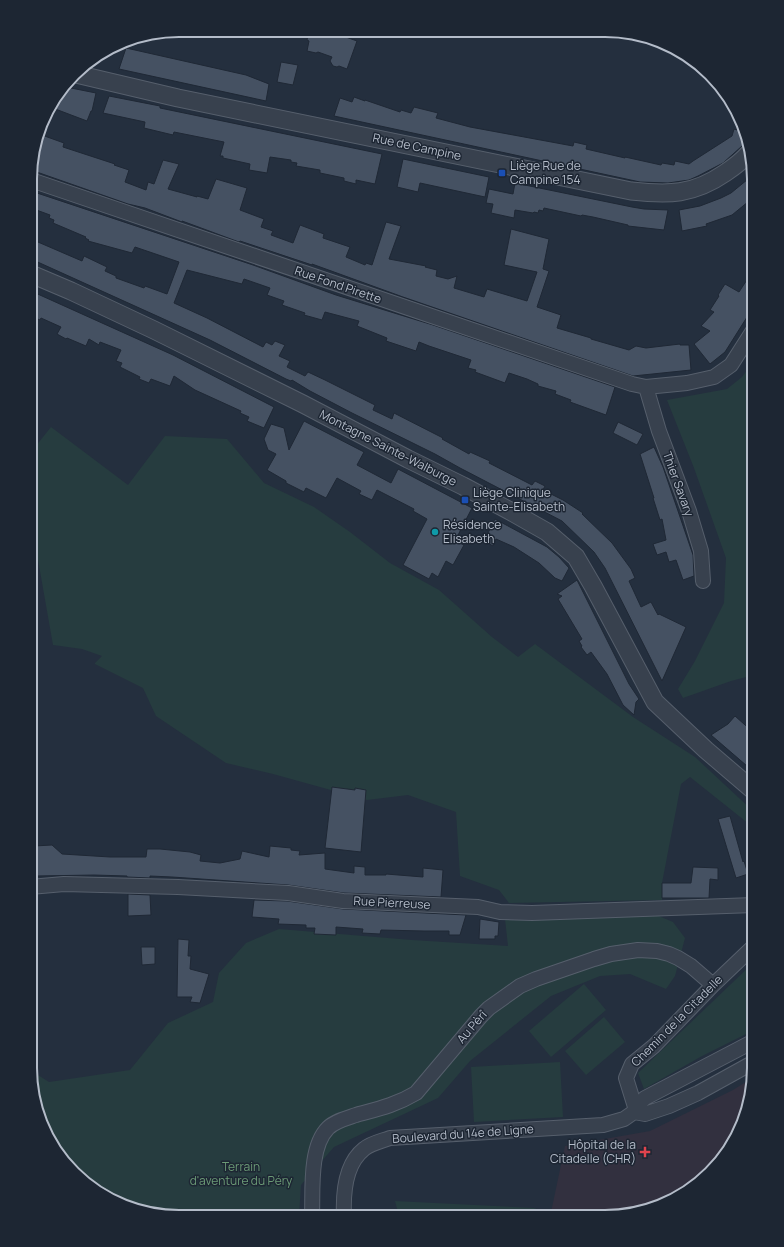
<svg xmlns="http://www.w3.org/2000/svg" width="784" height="1247" font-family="Manrope,sans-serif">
  <rect width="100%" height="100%" fill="#242f3e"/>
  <path fill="#32303f" d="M754,1077L746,1116L723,1159L696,1186L662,1206L605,1217H550L565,1146L650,1131L733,1090Z"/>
  <path fill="#263c3f" d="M754,361V675L731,681L683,698L678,689L695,661L724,603L726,558L694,468L667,400L727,389L742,377Z
    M51,427L128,485L165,436L227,439L264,483L314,507L350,532L390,563L439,590L492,637L518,657L535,644L633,717L695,757L754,812V828L690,777L681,784L662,883V900L509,903L499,890L460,876L456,812L408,795L367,800L273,774L226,763L156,716L143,688L95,664V663L102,656L82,649L53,645L31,520V452Z
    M654,914L673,922L685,938L675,976L666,989L630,974L600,976L551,996L470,1061L438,1098L334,1147L301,1185L299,1216H160L122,1206L88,1186L61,1159L41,1125L30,1070L49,1082L130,1070L168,1023L213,1002L219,973L246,943L279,929L412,940L508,946L505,919Z
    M754,962V1030L702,1056L644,1089L638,1073Z
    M584,984L606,1010L551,1057L529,1031Z
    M604,1017L625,1042L586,1075L565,1051Z
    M560,1062L563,1117L474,1122L471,1067Z
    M395,1201L534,1208L556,1217L399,1216Z"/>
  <path fill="#455162" stroke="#1f2835" d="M309,30H326L357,41L347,69L339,66L337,67L333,66L330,61L332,57L318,52L316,53L307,51L309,41L307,40Z
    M126,48L246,75L269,84L266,101L119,69Z
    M281,62L298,65L293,85L277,82Z
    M66,87L96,93L92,111H91L87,121L50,107Z
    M109,96L160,106V108L382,154L375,184L356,180V184L344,181V178L320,173V170L296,166L297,163L291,162V160L270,157L267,173L249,170L250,164L223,158V156H220L224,142L174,132L173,135L144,128L145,122L103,113Z
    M354,97L365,101V100L400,112L401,110L411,113L414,107L438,113L436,118L470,127L573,146L574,142L587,145L586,149L625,158V157L661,165L662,163L674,165L675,161L689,164L693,161L732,136L734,129L737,130L740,117L743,122L747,143L742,146L723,163L698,176L689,180L668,183L640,182L334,116L340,98L352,102Z
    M39,134L64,143L63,147L115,164L114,165L129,170L125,182L146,190L148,182L154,184L163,160L179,164L168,189L197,197V196L208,199L216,179L247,188L240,210L264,219L261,227L273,231L271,235L293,243L300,225L324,234L323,238L350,247L346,257L365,265L366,263L372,265L386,222L401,226L389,259L426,266L425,267L437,270L436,276L448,279L457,276L454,288L484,297L487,289L527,301L537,272L504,265L511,229L549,239L543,269L549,271L537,307L561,315L557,328L591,338V339L629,350L636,346L646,348L680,344V345H689L691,370L633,376L403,297L312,264V265L240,241L239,242L193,225L182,221V222L145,208L128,204L31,170V160Z
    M403,159L489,177L485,197L420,183L418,192L397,187Z
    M753,175L754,197L732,215L706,224L707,226L682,231L679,210L700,206L721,198L731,193Z
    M515,183L632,207L644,209L668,210L664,230L628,226V225L593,217L582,215L581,216L544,208L543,211L539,210L538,213L534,212L533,213L515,210L514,218L491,213L493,204L486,203L489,189L513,194Z
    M31,191L253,265L336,295L433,325L615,387L606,415L570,402L571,400L555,394L556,391L538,386V384L527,379L509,373L505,383L475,372L476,370L468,368L471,360L429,346L419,342L416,351L386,341L387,338L357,326L359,321L325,312L322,320L304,315L305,313L282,305L284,301L267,295L270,288L244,279L242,284L187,270L174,303L207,318L263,347L266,342L272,345L275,341L285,345L279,356L290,361L287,367L305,376L308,372L325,380L375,405L373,410L392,419L394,413L443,438L442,439L469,454L470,452L490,461L489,463L532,485L535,481L545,486L543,490L563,500L583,513L582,514L612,543L631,569L635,578L629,581L641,607L651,602L658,615L659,614L686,627L662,681L605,568L594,552L562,521L460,468L435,454L352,413L310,391L292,380L291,381L286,379L210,340L31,259V239L82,261L84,256L107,267L105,271L116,276V278L144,288L145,286L167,294L179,262L135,247L132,253L88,241L89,240L85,238L86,237L53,223L54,220L49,218L50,215L31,208Z
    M754,269V306L725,352L710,364L694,344L710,331L701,326L714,312L710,310L719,296L718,295L725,284L739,292Z
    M31,291L173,355L274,407L264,428L247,421L249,417L240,413L241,411L195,390L174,376L170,386L151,379L149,383L139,379L140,377L120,367L122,363L116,361L121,350L100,342L99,345L89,339L86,346L67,338L66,339L57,334L61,327L41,318L40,320L31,316Z
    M304,421L364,452L357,465L391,483L398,469L472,508L455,541L464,545L453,565L446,561L438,577L432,573L429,579L403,565L427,519L413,511L414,509L377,490L372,500L359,494L361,491L337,478L326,498L306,488L304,492L286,483V481L267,470L276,454L268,450L264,439L271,424L284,428L289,450Z
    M618,422L643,434L637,445L613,433Z
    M654,447L663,467L693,555L694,576L683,580L676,560L669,562L666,552L657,555L653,544L666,540L662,519L660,520L653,498H654L640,454Z
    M495,519L547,547L559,557L569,568L562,581L555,578L539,563L514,547L496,539L493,546L484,541Z
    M577,580L629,684L639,699L636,702L634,715L623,705L607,674L591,652L587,655L581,647L582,646L579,641L582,639L558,599L562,596L557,594Z
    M735,716L754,733V772L711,735L728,724Z
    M332,787L355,790V788L366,790L361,852L325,848Z
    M730,816L743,862L744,861L748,874L736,878L718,819Z
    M52,845L62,854L110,857H146L147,849H160L190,852L201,855L200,861L220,863L240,859L242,851L269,857L270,846L291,848V850L300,851L299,855L325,853V869L354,873V866L365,867V875H386V874L423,877V868L443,870L441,897L344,893L288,885L172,877L150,876V878L127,877V876L94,875L36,876L34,846Z
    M693,867L718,868V880L710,879L709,898H662V883H691Z
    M128,894L150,895L151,915L128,916Z
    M254,900L287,901L343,909L466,915L460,935H449V931H424L381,930L380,934L362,933L363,929L336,927V935L314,934L315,928H306V925L278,924L279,919L252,917Z
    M480,919L499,922L498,936H495V939H479Z
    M178,939L189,940L188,956H191L190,969L209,974L200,1003L190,1002L192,997H177Z
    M141,947H155V964L142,965Z"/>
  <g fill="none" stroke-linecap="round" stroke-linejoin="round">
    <g stroke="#565f6c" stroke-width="16">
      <path id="minor" d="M31,180L632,384L646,387L687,383L714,377L731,365L754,329
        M646,387L659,431L689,511L701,551L703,581
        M30,887L64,884L178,887L288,893L343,901L478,907L500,912L532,913L754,905
        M635,1107L626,1078L632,1064L654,1046L713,985L754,946
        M634,1112L635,1107L645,1098L754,1041
        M634,1112L645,1114L669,1106L698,1093L754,1062
        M312,1216C313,1191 309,1147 328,1128C335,1121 347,1118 356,1115C378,1109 396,1105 416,1093L481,1016L489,1008L520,986L536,979L594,959L611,954L638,950L657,951L669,954L678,958L691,966L713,985
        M344,1216C343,1194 345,1164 364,1149C371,1143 382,1141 390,1138L603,1125L624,1119L634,1112"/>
    </g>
    <g stroke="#565f6c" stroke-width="19">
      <path id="tertiary" d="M76,74L178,98L631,191C669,195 693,195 725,173C734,167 742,161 749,153
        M31,274L71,291L154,330L303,404L408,459L463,486L510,511L547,532L576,557L593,586L655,702L706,750L754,791"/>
    </g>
    <use href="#minor" stroke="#38414e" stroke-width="14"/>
    <use href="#tertiary" stroke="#38414e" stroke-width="17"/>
  </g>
  <g fill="#1a4fb4" stroke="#1d2633" stroke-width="1.5">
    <rect x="498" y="169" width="8" height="8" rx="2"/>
    <rect x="461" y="496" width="8" height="8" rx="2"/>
  </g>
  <circle fill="#0f9aa8" stroke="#1d2633" stroke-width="1.5" cx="435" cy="532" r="4"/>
  <path fill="#e0444e" stroke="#1d2633" stroke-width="1.5" d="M643 1146h4v4h4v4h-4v4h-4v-4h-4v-4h4z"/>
  <g text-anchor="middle" stroke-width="3" stroke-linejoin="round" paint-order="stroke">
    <g font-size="12" fill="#b4bcc9" stroke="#1d2633">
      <text transform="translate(417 147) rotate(12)" y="4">Rue de Campine</text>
      <text transform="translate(338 285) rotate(19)" y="4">Rue Fond Pirette</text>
      <text transform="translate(388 448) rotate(27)" y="4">Montagne Sainte-Walburge</text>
      <text transform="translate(678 484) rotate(70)" y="4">Thier Savary</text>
      <text transform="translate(392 903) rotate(3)" y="4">Rue Pierreuse</text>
      <text transform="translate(677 1021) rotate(-45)" y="4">Chemin de la Citadelle</text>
      <text transform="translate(472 1027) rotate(-49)" y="4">Au Pèrî</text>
      <text transform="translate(463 1134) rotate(-4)" y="4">Boulevard du 14e de Ligne</text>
    </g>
    <g font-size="12" fill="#b4bcc9" stroke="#1d2633" text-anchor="start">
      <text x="510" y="170">Liège Rue de<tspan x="510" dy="14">Campine 154</tspan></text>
      <text x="473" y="497">Liège Clinique<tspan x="473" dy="14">Sainte-Elisabeth</tspan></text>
      <text x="443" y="529">Résidence<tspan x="443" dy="14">Elisabeth</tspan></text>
      <text x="636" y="1149" text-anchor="end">Hôpital de la<tspan x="636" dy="14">Citadelle (CHR)</tspan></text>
    </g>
    <g font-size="12" fill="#6b9a76" stroke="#1d2633">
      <text x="241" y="1171">Terrain<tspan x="241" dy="14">d'aventure du Péry</tspan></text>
    </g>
  </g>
  <path d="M0 0H784V1247H0ZM179 37H605A142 142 0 0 1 747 179V1068A142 142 0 0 1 605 1210H179A142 142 0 0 1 37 1068V179A142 142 0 0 1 179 37Z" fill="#1d2633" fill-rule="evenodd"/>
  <path fill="none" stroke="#b4bcc9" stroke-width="2" d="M179 37H605A142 142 0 0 1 747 179V1068A142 142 0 0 1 605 1210H179A142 142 0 0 1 37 1068V179A142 142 0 0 1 179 37Z"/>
</svg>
